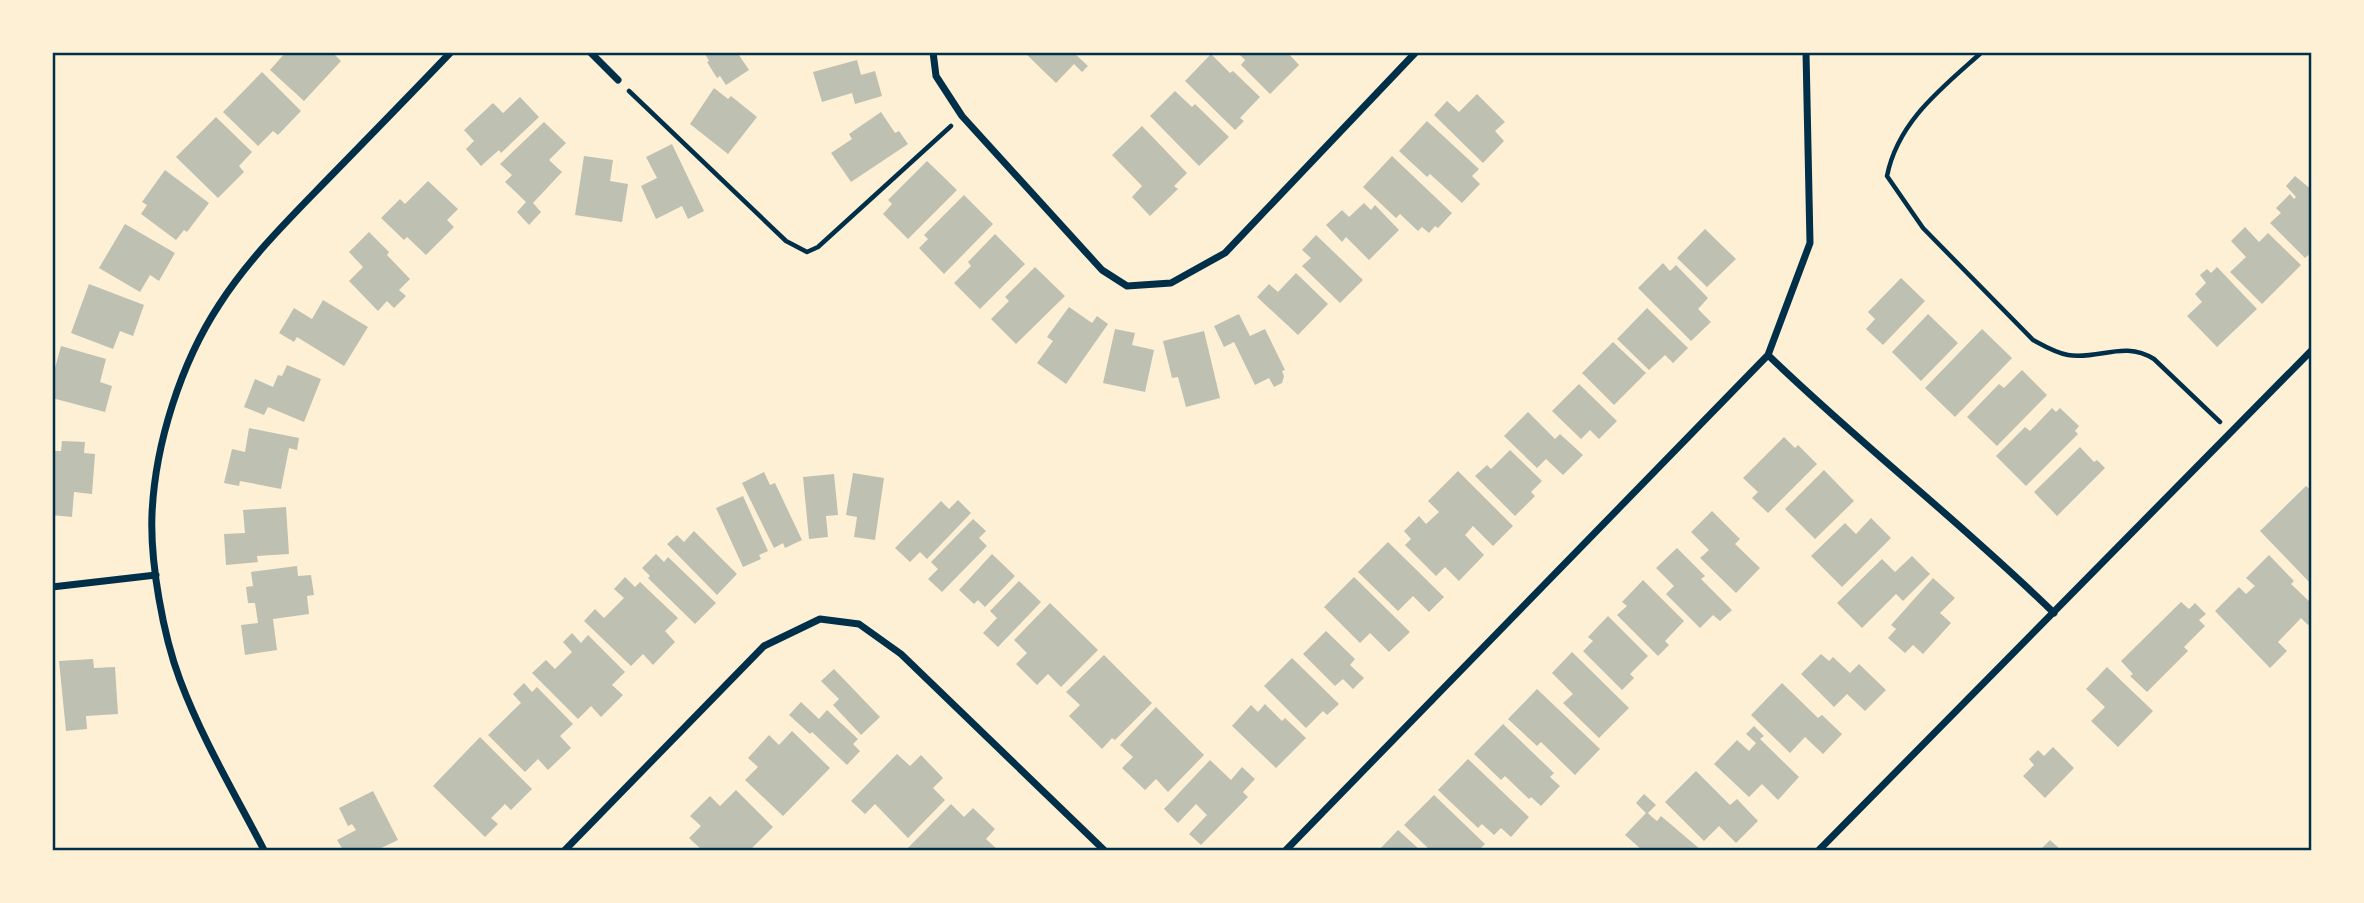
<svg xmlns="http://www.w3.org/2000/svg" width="2364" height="903" font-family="'DejaVu Sans',sans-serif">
  <rect width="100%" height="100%" fill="#fdf0d5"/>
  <path fill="#bec0b2" d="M286,52H332L341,61L304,101L270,70Z
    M704,52H737L749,70L726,85L720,76L717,78L707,62L709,61Z
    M1024,52H1073L1088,66L1082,72L1074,64L1056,83Z
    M1237,52H1287L1299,65L1270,94L1241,65L1245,60Z
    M1211,54L1230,73L1233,71L1260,97L1240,118L1244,121L1235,130L1185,81Z
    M857,60L861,75L875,71L882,96L855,104L852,93L822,102L813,72Z
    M262,72L301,111L278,135L273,131L258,146L223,112Z
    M714,88L728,99L731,96L757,117L728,154L690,124Z
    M1175,91L1192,107L1195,104L1229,137L1199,166L1150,116Z
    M1477,94L1505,122L1495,131L1504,141L1483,163L1434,115L1447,101L1459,112Z
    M520,97L539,117L501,153L499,150L481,166L466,149L474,141L464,130L493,103L503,113Z
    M881,112L895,133L899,131L908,144L851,182L831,153L852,139L849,134Z
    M216,117L252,152L239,166L244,172L218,198L176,157Z
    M1427,121L1479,169L1472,176L1480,184L1462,203L1430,174L1427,177L1399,151Z
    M544,122L566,143L549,160L562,172L533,203L541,212L529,225L517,212L526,202L505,182L512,175L500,164Z
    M1142,126L1187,173L1174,186L1178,189L1150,216L1132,197L1142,186L1112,155Z
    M672,144L704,211L688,219L682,206L656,219L641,186L657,178L646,157Z
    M584,156L613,160L610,181L628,184L622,222L575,215Z
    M1392,156L1452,213L1438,228L1435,226L1429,233L1422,227L1418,231L1400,214L1396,218L1363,187Z
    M927,161L957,190L908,239L883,214L892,204L888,200Z
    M165,170L209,203L187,232L184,230L176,240L141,214L147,205L142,202Z
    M2295,176L2312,190V252L2305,258L2270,223L2281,213L2276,208L2290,194L2294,199L2296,197L2286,186Z
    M428,181L458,209L447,220L454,227L426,255L407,237L404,240L381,218L400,199L405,204Z
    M964,195L993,224L944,274L919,248L928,239L924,235Z
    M1364,203L1371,210L1375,205L1399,230L1369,260L1346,237L1342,242L1326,225L1342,210L1349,217Z
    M125,224L175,253L159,281L150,275L140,292L99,268Z
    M2245,227L2259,242L2268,233L2301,265L2262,304L2230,272L2246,257L2231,241Z
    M1705,229L1736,259L1707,287L1677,258Z
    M369,232L389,252L387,255L410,279L399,290L406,296L394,308L387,301L378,311L349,281L363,267L349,252Z
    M995,234L1025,264L980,309L954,283L971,266L968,262Z
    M1316,235L1363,280L1340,303L1302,266L1311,258L1302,250Z
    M1663,263L1670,271L1676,265L1708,298L1698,309L1711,322L1691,341L1638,288Z
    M1035,267L1065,296L1016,344L991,319L1009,301L1005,297Z
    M2217,267L2257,309L2217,347L2187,316L2202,302L2195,294L2206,283L2200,275L2207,269L2211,273Z
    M1296,273L1328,304L1298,335L1257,297L1269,284L1278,292Z
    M1901,278L1925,301L1883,345L1866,329L1875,319L1868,312Z
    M89,284L144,305L133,336L120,331L113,349L71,333Z
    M323,300L368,327L344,366L297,337L294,342L279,333L294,308L312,319Z
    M1069,307L1092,323L1097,316L1108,324L1066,384L1037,363L1053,341L1047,337Z
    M1647,308L1688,348L1673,363L1665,355L1649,370L1617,339Z
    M1239,314L1250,336L1265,329L1285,370L1282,371L1284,376L1282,383L1274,387L1269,378L1255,385L1234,342L1224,347L1214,326Z
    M1928,314L1958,343L1921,381L1892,352Z
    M1115,329L1135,333L1132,345L1154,350L1145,392L1103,383Z
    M1982,329L2012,358L1955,417L1925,388Z
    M1204,331L1220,398L1186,407L1178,377L1172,378L1163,341Z
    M1613,342L1646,373L1614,405L1582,373Z
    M61,346L106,359L100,382L112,386L105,412L52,398V379Z
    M287,365L321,379L304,422L268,407L264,415L244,407L255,379L273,387L278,375L282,376Z
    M2022,370L2047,395L1997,446L1967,417L1999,384L2004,388Z
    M1579,384L1617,421L1599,439L1590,430L1581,439L1552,411Z
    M2052,408L2056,412L2060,408L2079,426L2075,431L2078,434L2026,486L1996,456L2025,427L2030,431Z
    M1528,412L1555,439L1560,434L1583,455L1563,475L1546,459L1537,468L1504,436Z
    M249,428L299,438L297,450L289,448L281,489L240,481L239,486L224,483L232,449L245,452Z
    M1784,437L1795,448L1798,445L1817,464L1768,513L1752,498L1758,492L1743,478Z
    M62,441L85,442L84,453L95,454L92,494L74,492L72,517L52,515V451H61Z
    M2080,447L2094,462L2097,460L2105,468L2057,516L2034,492Z
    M1510,450L1542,481L1531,492L1535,496L1515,516L1475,476L1487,465L1491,469Z
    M1824,470L1854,501L1815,539L1785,509Z
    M1458,471L1513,526L1493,546L1473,526L1465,535L1484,555L1459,581L1445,567L1436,576L1405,545L1411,539L1404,531L1419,516L1426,524L1439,512L1428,501Z
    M764,472L770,485L775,483L802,540L785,548L783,543L774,548L742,483Z
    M853,473L884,478L875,540L854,537L857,517L846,515Z
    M834,474L838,515L826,516L828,537L809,539L803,477Z
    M2306,486L2312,491V585L2260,531Z
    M743,496L768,551L759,555L761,559L743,567L716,508Z
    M958,500L971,513L927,559L920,552L910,562L895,548L941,501L949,509Z
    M286,507L289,554L257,556L258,562L226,565L224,534L245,533L243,510Z
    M1712,511L1740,539L1735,544L1760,568L1736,593L1700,558L1709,550L1691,532Z
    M1871,518L1891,538L1842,587L1811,556L1845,523L1856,534Z
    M973,519L986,531L979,538L987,546L942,592L928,579L938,569L931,562Z
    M694,531L737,574L717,595L667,544L677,535L684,542Z
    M1388,542L1444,597L1429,612L1413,596L1398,611L1358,572Z
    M1677,548L1705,576L1701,579L1732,610L1720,621L1713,615L1700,628L1666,594L1674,586L1656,568Z
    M656,554L664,562L668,557L716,603L695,624L648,578L650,576L642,568Z
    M992,554L1015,576L985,607L978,600L974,604L959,590Z
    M2269,555L2294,581L2291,584L2312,604V621L2308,625L2301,618L2278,642L2287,651L2270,668L2215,611L2239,587L2246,594L2255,586L2246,578Z
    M1912,556L1930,574L1903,601L1896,594L1862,628L1837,603L1882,559L1895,572Z
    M297,566L298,576L311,575L314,595L307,596L309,614L273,619L277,650L245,655L241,625L258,623L255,603H248L246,587L253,586L251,572Z
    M625,577L635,587L640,582L678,618L665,631L675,642L653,665L643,654L631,666L584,621L595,609L604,618L624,598L614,589Z
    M1354,577L1410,632L1389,652L1370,633L1360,643L1324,607Z
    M1933,578L1955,598L1940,613L1951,623L1923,654L1913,645L1905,653L1888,638L1896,629L1891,625Z
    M1643,580L1684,621L1665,641L1669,645L1658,656L1617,615L1627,606L1622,602Z
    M1019,581L1041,602L998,647L983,633L997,618L990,611Z
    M2181,602L2189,609L2195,603L2206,614L2199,620L2205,626L2184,647L2188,651L2147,692L2130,676L2133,674L2121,661Z
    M1050,603L1098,650L1061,687L1048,674L1037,685L1016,664L1027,653L1014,640Z
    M1608,616L1648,656L1630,674L1634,678L1622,690L1583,651L1593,641L1588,637Z
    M1326,631L1355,659L1350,665L1364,678L1353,689L1343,679L1335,686L1303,654Z
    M572,633L581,643L588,635L625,672L612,685L623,695L601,717L591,706L578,719L532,673L546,660L555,669L572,652L563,642Z
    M1572,652L1629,708L1599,738L1563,703L1573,694L1552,673Z
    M1821,654L1829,661L1833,657L1850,673L1859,664L1886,690L1865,711L1847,694L1834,707L1801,674Z
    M1104,655L1152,703L1115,740L1112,738L1102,749L1069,716L1080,705L1066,692Z
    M1292,658L1339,704L1327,715L1323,711L1306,728L1264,686Z
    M93,659L94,668L115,667L118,714L86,716L87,729L66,731L59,661Z
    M2107,667L2153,711L2118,747L2091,721L2105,707L2086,689Z
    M834,669L880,717L861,735L833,705L839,699L821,681Z
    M524,683L532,692L537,687L573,724L560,736L571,748L548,770L538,759L525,772L488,735L521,703L513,694Z
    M1782,683L1818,718L1822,715L1842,734L1823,754L1805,737L1790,753L1751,715Z
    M1537,689L1600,749L1575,775L1541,742L1537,746L1508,719Z
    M801,702L819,719L827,710L858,739L853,744L860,751L847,765L812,732L810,734L789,715Z
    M1265,704L1282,721L1285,718L1306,738L1276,768L1232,726L1251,705L1258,712Z
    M1156,707L1204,755L1168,792L1156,779L1145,790L1122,768L1133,757L1120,745Z
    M1503,724L1554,773L1550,777L1560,786L1541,806L1531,797L1529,799L1505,776L1501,780L1474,754Z
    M1754,726L1764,736L1760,739L1799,777L1778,800L1762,784L1749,797L1714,764L1737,740L1749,751L1756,743L1746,734Z
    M792,731L830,768L783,816L745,780L758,767L748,758L769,735L779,745Z
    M480,737L532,789L511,810L505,804L491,818L498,824L485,837L433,786Z
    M2053,747L2074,768L2045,798L2023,776L2034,765L2029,759L2038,750L2044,756Z
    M897,754L910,766L921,755L943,778L933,788L945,800L908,838L875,804L865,814L851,801Z
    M1468,759L1529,817L1511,837L1501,828L1494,835L1482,824L1478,828L1438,790Z
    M1210,760L1231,780L1242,767L1255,779L1243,792L1248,797L1201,845L1189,834L1207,815L1196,804L1178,823L1164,809Z
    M1696,771L1730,805L1737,799L1758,821L1736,843L1719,826L1704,841L1665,802Z
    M736,790L773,827L750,850H702L689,838L701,826L690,816L710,796L720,806Z
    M373,791L398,840L377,850H343L337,840L356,830L352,824L348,826L339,808Z
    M1644,794L1656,805L1648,813L1652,817L1657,821L1661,816L1701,850H1642L1625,835L1646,813L1636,803Z
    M1434,795L1485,844L1479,850H1430L1404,825Z
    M951,804L964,817L973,808L995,829L986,839L998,850H906Z
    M1398,830L1420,850H1379Z
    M2050,840L2061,850H2040Z"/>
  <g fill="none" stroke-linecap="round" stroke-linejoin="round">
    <path stroke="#003049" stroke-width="4.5" d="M1982,52C1942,88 1898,121 1887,176L1923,228L2033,340C2044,346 2056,353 2068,355C2099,360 2124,340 2154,359L2220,422
      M629,91L786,241L807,252L818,247L951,126"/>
    <path stroke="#003049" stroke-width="7" d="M590,52L618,80
      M933,52L936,76L962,116L1102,270L1127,286L1171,283L1225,253L1416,52
      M1768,355C1860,444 1962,523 2054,613
      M52,587L156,575
      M264,850C235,794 202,739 180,680C163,635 150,562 152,514C155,444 181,363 219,305C248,260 285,223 322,185C365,141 408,97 451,52
      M565,850L764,646L820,619L859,624L901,654L1104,850
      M1286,850L1768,355L1810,243L1806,52
      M1819,850L2312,350"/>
  </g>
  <rect width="2364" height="903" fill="none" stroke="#fdf0d5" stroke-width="108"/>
  <rect x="54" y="54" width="2256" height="795" fill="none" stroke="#003049" stroke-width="2.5"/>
</svg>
